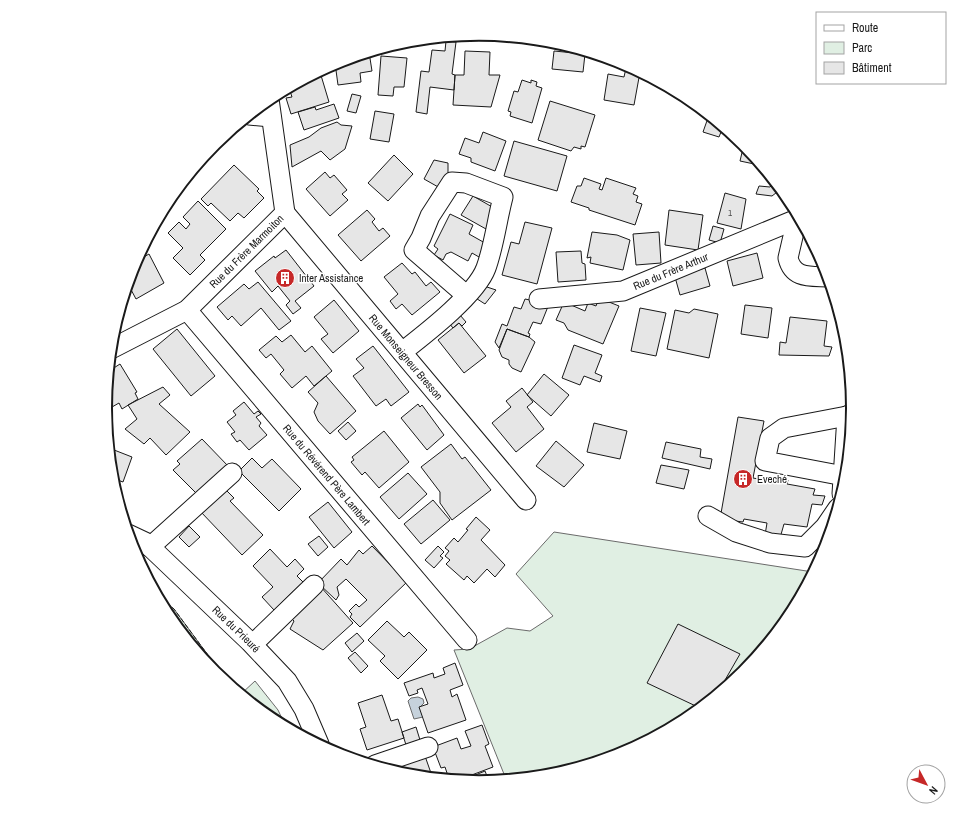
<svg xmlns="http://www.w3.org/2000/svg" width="958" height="816" font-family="'Archivo Narrow',sans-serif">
  <rect width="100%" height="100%" fill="#fff"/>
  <path fill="#e0efe3" stroke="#6a6a6a" d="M554,532L813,572L790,616L743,673L687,719L622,754L552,775L506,779L454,650L469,649L507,628L530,631L553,616L516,574Z
    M156,594L174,609L230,685C201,661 174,628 156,594Z
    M255,681L278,710L286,727L271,719L241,694Z"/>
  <path fill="#c6d2dc" stroke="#6a6a6a" d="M418,697L423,699L424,703L420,707L423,717L414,719L408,701L411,698Z"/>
  <path fill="#e6e6e6" stroke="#1a1a1a" d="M446,41L456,42L452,74L455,75L454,90L430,87L427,114L416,112L421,71L429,72L432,50L445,51Z
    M465,51L490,52L489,75H500L491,107L453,105L455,75H464Z
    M554,51L585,54L583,72L552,69Z
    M369,52L372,71L360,73L361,82L338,85L335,63Z
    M381,56L407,58L404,87H394L393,96L378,95Z
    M616,61L640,72L634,105L604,100L608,74L624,77L626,68L615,67Z
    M320,72L329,102L291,114L286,98L292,97L289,88Z
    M522,80L531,83V80L537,82L536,86L542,88L532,123L510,116L511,112L508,111L514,91L518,92Z
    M352,94L361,96L356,113L347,111Z
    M550,101L595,115L585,147L581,146V149L574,147L571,151L538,140Z
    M334,104L339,118L304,130L298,112L315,107L316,110Z
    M375,111L394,114L389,142L370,139Z
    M709,115L723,127L719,137L703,132Z
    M337,122L341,125L352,126L345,149L330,160L321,151L292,167L290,145L309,137L321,128Z
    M483,132L506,141L495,171L471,162V158L459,154L465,138L479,143Z
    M514,141L567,156L557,191L504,176Z
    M744,144L760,163L759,165L740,161Z
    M394,155L413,174L388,201L368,183Z
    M434,160L448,163V175L440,188L424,179Z
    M234,165L259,189L257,191L264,198L244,218L238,213L230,221L211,203L208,206L201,199Z
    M325,172L330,178L334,175L347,190L342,194L348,200L330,216L306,189Z
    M584,178L601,184L599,189L602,190L606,178L636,188L633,194L638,196L636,202L642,204L635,225L589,210V208L571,202L577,186H581Z
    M775,182L781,189L772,196L756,194L759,186L770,187Z
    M725,193L746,199L741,229L717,223Z
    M473,196L494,208L486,229L461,215Z
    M198,201L226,229L200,255L205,260L190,275L173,258L183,248L168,233L179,222L186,229L190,224L183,217Z
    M367,210L375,219L372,222L379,231L383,228L390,236L361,261L338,235Z
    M669,210L703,215L698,250L665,245Z
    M450,214L473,225L469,234L485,243L479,257L472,253L468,261L451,252L446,254L443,260L434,255L438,249L434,246Z
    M525,222L552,228L537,284L502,275L511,242L519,244Z
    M713,226L724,229L720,243L709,240Z
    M592,232L617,235L630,240L623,270L590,263L591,257L587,258Z
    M659,232L661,263L636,265L633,234Z
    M286,250L314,286L295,301L301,308L293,314L286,305L290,301L278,286L272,292L255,271L274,256L275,258Z
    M581,251L582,263L585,264L586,280L558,282L556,252Z
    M757,253L763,278L733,286L727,261Z
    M149,254L164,283L136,299L128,284L135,262Z
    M402,263L412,274L415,272L426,286L431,282L440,292L412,315L402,304L396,309L390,301L398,294L384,277Z
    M705,268L710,286L680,295L675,277Z
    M258,282L291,321L279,330L261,308L241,326L232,316L228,320L217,307L244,284L249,289Z
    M481,285L496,290L485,304L471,295Z
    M599,298L619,306L603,344L568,330L564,323L556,320L564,302L585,311L588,303L596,306Z
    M525,299L549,304L541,324L533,322L528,333L530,334L529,337L507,329L499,348L495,342L502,324L507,326L514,307L521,309Z
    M334,300L359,331L333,353L321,339L328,334L314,317Z
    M745,305L772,308L768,338L741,334Z
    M640,308L666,313L656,356L631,351Z
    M694,309L718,314L709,358L667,349L675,310L689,313Z
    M460,315L466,322L462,326L459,323L453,328L449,323Z
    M790,317L827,321L824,346L832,347L829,356L779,355L780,342L786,343Z
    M459,323L486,356L464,373L438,340Z
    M177,329L215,376L191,396L153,349Z
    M507,329L529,337L535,342L521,372L512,368L509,364V360L502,357L499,350Z
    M291,335L305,352L312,346L332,371L314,386L306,376L292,388L280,374L284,370L271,354L266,358L259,350L276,336L282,342Z
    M574,345L602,355L595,373L602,376L600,382L584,376L580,385L562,378Z
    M373,346L409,392L391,406L386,399L376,406L353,376L364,368L356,359Z
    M120,364L137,392L135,393L138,399L122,409L119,403L105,411L109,371Z
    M544,374L569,395L551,416L527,395Z
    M326,376L356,411L330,434L318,421L314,412L318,403L308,392Z
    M163,387L170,395L159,404L190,432L166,455L150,438L144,444L125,429L137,419L128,405Z
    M522,388L533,402L527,407L544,429L516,452L492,423L511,407L506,401Z
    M244,402L254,414L258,411L261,414L256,417L261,423L259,426L267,435L249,450L240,440L237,442L231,434L235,432L227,422L236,415L233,411Z
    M418,404L420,407L422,405L444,435L427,450L401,418Z
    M738,417L764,421L753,478L776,482L777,478L788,480L787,484L815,489L813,495L825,496L822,505L812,504L807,527L784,524L780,538L765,535L767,523L744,519L743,522L720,519Z
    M348,422L356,431L346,440L338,431Z
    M594,423L627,431L620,459L587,452Z
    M384,431L409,462L379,488L365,472L362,475L351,462L354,460L352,457Z
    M202,439L229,467L199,496L173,470L180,464L177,461Z
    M556,441L584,465L564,487L536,466Z
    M666,442L701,449L700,457L712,459L710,469L662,458Z
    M451,444L462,459L465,457L491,490L452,520L440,503V492L421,467Z
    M109,448L132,457L123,482L112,478Z
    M252,458L262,468L272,459L301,489L279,511L239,471Z
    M661,465L689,470L684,489L656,483Z
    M408,473L427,494L399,519L380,497Z
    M224,488L234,498L230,501L263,535L242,555L200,511Z
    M433,500L450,520L421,544L404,524Z
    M328,502L352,532L334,548L309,517Z
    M476,517L490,530L481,540L505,565L495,577L487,569L474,583L467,576L464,580L446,564L450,560L445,556L449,551L445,548L454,538L458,542L468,530L466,529Z
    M189,526L200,537L189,547L179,537Z
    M319,536L328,547L318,556L308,544Z
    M372,546L407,582L360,627L350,617L352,614L349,611L356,604L359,607L367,600L346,579L337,587L339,595L336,600L318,583L341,559L347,565L359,550L363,554Z
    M438,546L444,552L440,556L443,558L434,568L425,560Z
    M270,549L287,567L295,559L304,569L297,576L303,582L274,610L262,597L273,587L253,566Z
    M320,586L353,623L323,650L290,629L294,621L288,615Z
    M387,621L404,637L409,632L427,650L398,679L380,661L385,656L368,640Z
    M678,624L740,654L717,694L700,708L647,683Z
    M357,633L364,641L352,652L345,643Z
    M355,652L368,666L361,673L348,658Z
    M455,663L463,685L450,690L452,697L457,694L466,720L428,733L419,707L428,704L422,688L417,690L418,693L409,696L404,683L433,673L434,678L445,674L443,668Z
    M382,695L391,721L398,719L404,738L367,750L360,729L366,727L358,703Z
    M482,725L489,744L485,746L493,767L469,776L471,780L467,781L449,779L445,767L441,768L433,747L457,738L461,749L471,746L465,731Z
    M416,727L420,740L406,745L402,732Z
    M425,756L432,776L429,777L406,775L390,770L388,764Z
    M485,771L489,781L476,782L473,776Z"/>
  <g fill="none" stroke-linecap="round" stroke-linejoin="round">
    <g stroke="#1a1a1a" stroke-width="21">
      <g id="minor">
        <path d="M249,115L271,117"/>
        <path id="s1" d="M285,213L526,500"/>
        <path d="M798,215L788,258C793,279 810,276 828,277"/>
        <path id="s2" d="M539,299L623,291L797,219"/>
        <path id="s3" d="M187,310L467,640"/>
        <path id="s4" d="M111,349L187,310L285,213L269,99"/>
        <path d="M402,352C425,334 476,295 486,268C494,246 497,220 503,197L466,183L452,182L430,216L421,238L414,250L466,295"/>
        <path d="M844,476L765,461L770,438L784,428L847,416"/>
        <path d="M842,494L847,416L853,413"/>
        <path d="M708,516L736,532L770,543L805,547L825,527L838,508"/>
        <path id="s5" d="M128,534L145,542L250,642L287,681L304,709L319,744"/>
        <path d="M150,547L232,473"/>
        <path d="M253,644L314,585"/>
        <path d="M375,765L428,747"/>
      </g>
    </g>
    <use href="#minor" stroke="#fff" stroke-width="19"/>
    <path stroke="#1a1a1a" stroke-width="1" stroke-dasharray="5 2" stroke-linecap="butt" d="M156,594L174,609L230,685"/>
  </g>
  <defs>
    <g id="building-disc" transform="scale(1)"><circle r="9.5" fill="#c62828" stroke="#fff"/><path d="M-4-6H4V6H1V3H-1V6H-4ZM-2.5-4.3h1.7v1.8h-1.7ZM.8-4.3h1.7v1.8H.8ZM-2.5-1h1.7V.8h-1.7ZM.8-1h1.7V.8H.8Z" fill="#fff"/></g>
  </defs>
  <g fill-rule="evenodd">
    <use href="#building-disc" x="285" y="278"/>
    <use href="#building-disc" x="743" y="479"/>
  </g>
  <g text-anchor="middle" stroke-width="3" stroke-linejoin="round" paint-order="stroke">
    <g font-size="9" fill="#4d4d4d">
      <text x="730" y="216">1</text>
    </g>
    <g font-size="11" fill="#1a1a1a" stroke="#fff">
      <text dy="4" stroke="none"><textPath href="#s4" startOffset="169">Rue du Frère Marmoiton</textPath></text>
      <text dy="4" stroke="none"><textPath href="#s2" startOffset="136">Rue du Frère Arthur</textPath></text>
      <text dy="4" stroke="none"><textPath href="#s1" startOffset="188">Rue Monseigneur Bresson</textPath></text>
      <text dy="4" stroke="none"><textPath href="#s3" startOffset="216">Rue du Révérend Père Lambert</textPath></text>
      <text dy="4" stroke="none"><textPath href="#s5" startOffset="145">Rue du Prieuré</textPath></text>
    </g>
    <g font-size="11" fill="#1a1a1a" stroke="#fff" text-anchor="start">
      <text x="299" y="282">Inter Assistance</text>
      <text x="757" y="483">Eveché</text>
    </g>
  </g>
  <path d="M0 0H958V816H0ZM112 408a367 367 0 1 1 734 0a367 367 0 1 1-734 0Z" fill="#fff" fill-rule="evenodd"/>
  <path fill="none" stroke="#1a1a1a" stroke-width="2" d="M112 408a367 367 0 1 1 734 0a367 367 0 1 1-734 0Z"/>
  <rect x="816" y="12" width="130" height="72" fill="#ffffff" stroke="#a3a3a3"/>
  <rect x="824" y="25" width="20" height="6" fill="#ffffff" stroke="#a3a3a3"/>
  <text x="852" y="32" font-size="12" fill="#1a1a1a">Route</text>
  <rect x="824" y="42" width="20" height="12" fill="#e0efe3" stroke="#a3a3a3"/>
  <text x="852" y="52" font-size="12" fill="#1a1a1a">Parc</text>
  <rect x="824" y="62" width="20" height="12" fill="#e6e6e6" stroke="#a3a3a3"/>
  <text x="852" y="72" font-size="12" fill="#1a1a1a">Bâtiment</text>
  <g transform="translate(926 784) rotate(131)"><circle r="19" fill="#ffffff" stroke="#a3a3a3"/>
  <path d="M0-3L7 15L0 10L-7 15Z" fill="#c62828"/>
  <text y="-6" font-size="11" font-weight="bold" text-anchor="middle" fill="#1a1a1a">N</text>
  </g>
</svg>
